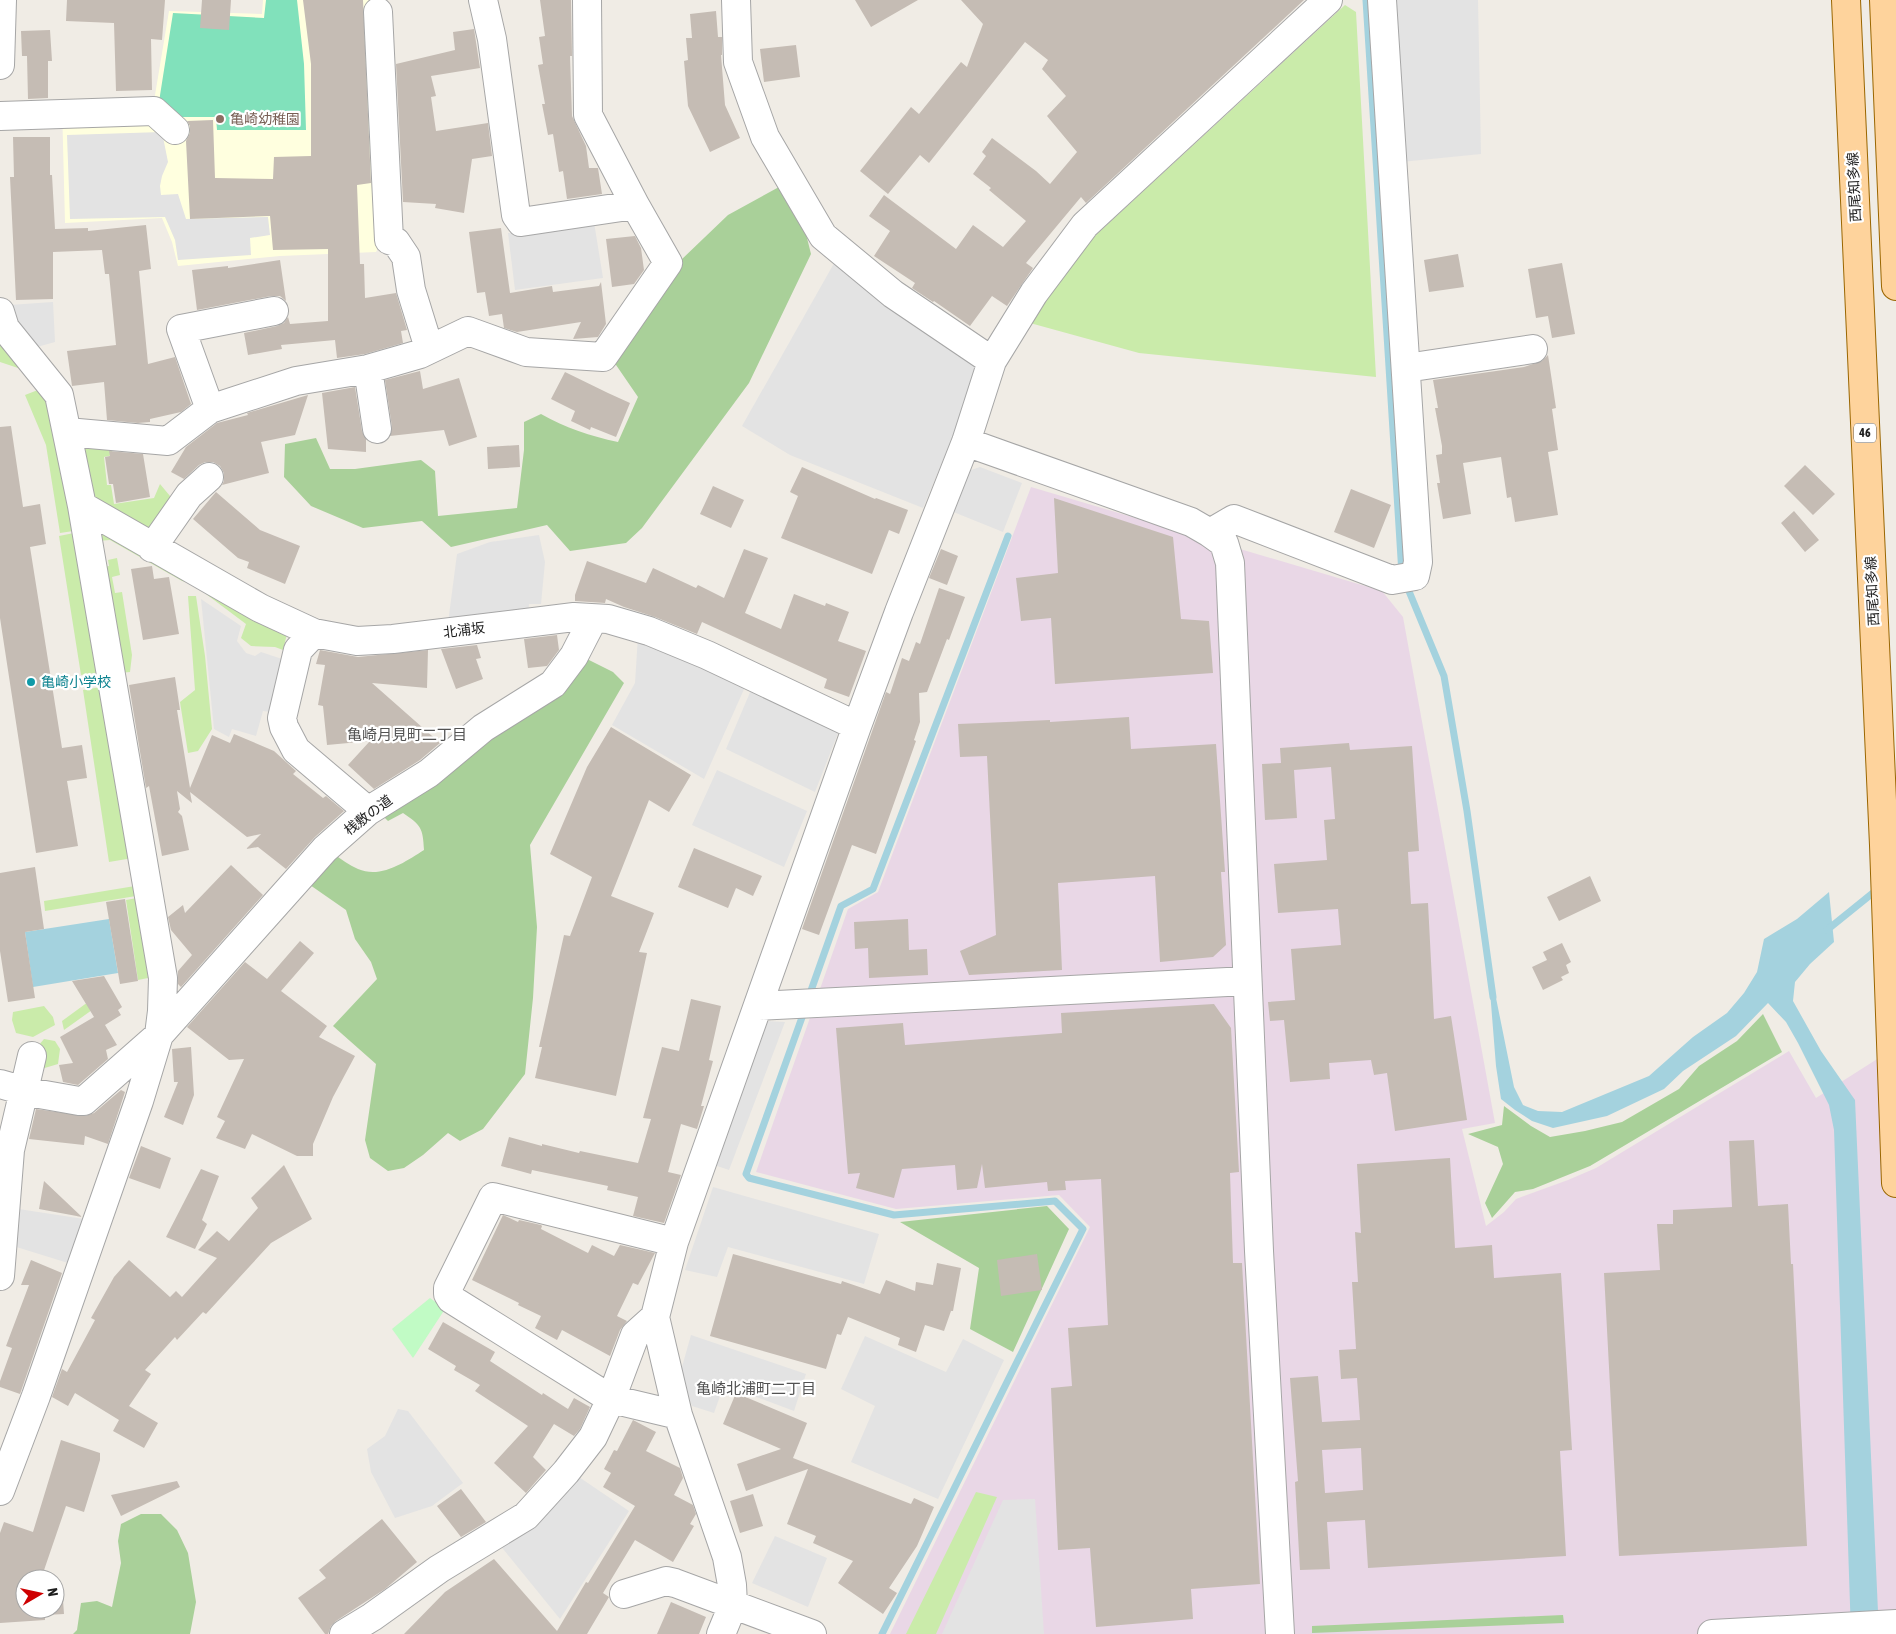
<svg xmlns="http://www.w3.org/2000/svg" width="1896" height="1634" font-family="'Asap Condensed','Noto Sans JP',sans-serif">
  <rect width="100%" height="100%" fill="#f0ece5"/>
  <path fill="#e9d7e6" d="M1031,487L1382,591L1403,617L1495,1123L1462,1129L1486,1226L1504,1212L1516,1199L1568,1180L1596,1168L1789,1051L1816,1098L1896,1047V1634H890L1090,1227L1059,1195L896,1209L756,1172L848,909L878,892Z"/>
  <path fill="#ffffdf" d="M263,0H373L381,242L376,252L280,256L178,266L172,242L162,218L65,223L62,105L154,101L169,11L262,14Z"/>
  <path fill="#caebaa" d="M1345,5L1356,12L1376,377L1139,353L1030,323L1061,277L1085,245Z
    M0,334L24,370L0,362Z
    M43,388L80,530L60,533L46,445L25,395Z
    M110,442L113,455L104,457L107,485H111L114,504L154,498L160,484L175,502L153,538L92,500L84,447Z
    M96,522L190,583L182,581L110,540L97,541Z
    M79,532L101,672L81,675L59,536Z
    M117,558L120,575L112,577L115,593L122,592L132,655L130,672L120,673L104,567L109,566L108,560Z
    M204,583L288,630L283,650L275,647L251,646L241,638L246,624L206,594Z
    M188,596H196L205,656L212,729L198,751L188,753L180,702L195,690Z
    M107,686L133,858L109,862L83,690Z
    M135,886L136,896L45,911L44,901Z
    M137,898L148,978L138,980L126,900Z
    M88,1002L92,1010L64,1030L62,1021Z
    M44,1006L53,1017L55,1025L33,1037L16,1033L12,1020L13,1012Z
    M44,1039L55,1041L60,1049L58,1064L38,1070V1046Z
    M976,1492L997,1497L936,1634H906Z"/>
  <path fill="#a9d099" d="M779,187L802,218L811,254L749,383L642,528L626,543L570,551L547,525L451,547L422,521L363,528L311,506L284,477L285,444L316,438L330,469H355L421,460L435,471L438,516L517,508L524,450V422L541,414C566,428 590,436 618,442L638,397L614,362L680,261L728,215Z
    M585,658L613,672L624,683L530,845L537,927L533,998L525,1074L483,1129L460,1141L448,1133L423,1155L404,1168L388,1171L370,1158L365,1140L376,1064L333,1026L377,979L371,962L355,939L346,910L310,885L334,854C341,859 349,865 358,869C381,879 405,862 424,850C423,828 421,825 403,813L388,821L383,816Z
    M1763,1014L1782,1052L1590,1166L1533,1189L1515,1192L1492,1218L1485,1203L1503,1164L1498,1147L1468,1134L1502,1125L1504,1106L1531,1126L1550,1137L1585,1131L1622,1122L1679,1089L1699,1066L1737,1041Z
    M1047,1206L1069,1229L1013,1352L970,1329L979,1268L900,1222Z
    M141,1514H161L177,1530L188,1553L196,1602L190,1634H73L77,1630L81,1603L97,1601L112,1607L121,1563L118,1541L121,1524Z
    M1563,1615L1564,1623L1312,1633V1626Z"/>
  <path fill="#c1fbc5" d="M430,1298L445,1309L413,1358L392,1329Z"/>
  <path fill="#81e1bb" d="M266,0H297L304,64L306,130H217L216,117H171L158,108L173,13L264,18Z"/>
  <path fill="#e3e3e3" d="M1392,0H1478L1481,154L1401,162Z
    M162,132L168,162L162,176L160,186L161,195L178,194L186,219L268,217L270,235L250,238L251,255L178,260L175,240L165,217L70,219L67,135Z
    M594,222L603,278L515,290L508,233H521Z
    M837,258L981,369L923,508L790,455L742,426Z
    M53,302L55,342L37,347L11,318L9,305Z
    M980,467L1022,483L1003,532L951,511L968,471Z
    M539,535L545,562L541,604H529L528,617L448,623L457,554L490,542Z
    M201,599L241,626L237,641L246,653L255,656L261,652L282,659L271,712L263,711L256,736L232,729L229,737L214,729Z
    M638,636L745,687L704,779L612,725L635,683Z
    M751,690L840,728L815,792L726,749Z
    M717,770L807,811L784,867L692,825Z
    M767,1021L785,1022L729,1170L714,1165Z
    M713,1187L879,1234L864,1284L728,1247L717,1277L685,1270Z
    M12,1208L84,1219L68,1263L10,1245Z
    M691,1335L806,1374L794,1411L724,1385L714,1413L692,1406L680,1374Z
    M865,1336L946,1372L963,1339L1004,1360L938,1499L851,1462L875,1406L841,1389Z
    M398,1409L408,1411L463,1483L432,1506L395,1518L371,1472L367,1449L385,1436Z
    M573,1473L629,1511L560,1619L499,1544Z
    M1035,1499L1044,1634H942L1003,1500Z
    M775,1536L827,1558L808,1607L752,1583Z"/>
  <path fill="#a4d2de" d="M1829,892L1834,942L1810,964L1795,982L1793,1001L1821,1051L1855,1100L1879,1634H1851L1834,1130L1829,1105L1798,1043L1786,1022L1768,1003L1736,1036L1683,1071L1664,1089L1607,1116L1553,1128L1532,1121L1515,1110L1501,1099L1496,1066L1490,991L1494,988L1514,1087L1523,1105L1538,1111L1562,1112L1649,1076L1693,1037L1727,1013L1744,993L1757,972L1764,939L1797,919Z
    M109,919L118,973L33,987L25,932Z"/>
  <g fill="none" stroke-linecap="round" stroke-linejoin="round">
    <path stroke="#a4d2de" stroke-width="7" d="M1366,0L1402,574
      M1406,584L1444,676L1467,811L1493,997
      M1827,930L1879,888
      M808,999L841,906L873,889L1008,536
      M805,1009L746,1174L749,1178L894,1215L1055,1201L1083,1229L882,1634"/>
  </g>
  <path fill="#c5bcb4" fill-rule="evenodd" d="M67,0H165L162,40L151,39L152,90L116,91L114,23L66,21Z
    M202,0H231L229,30L200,28Z
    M303,0H363L371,183L357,185L360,264H364L365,298L396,293L407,330L401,331L403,343L365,354L337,358L335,340L281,345L282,349L248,355L244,333L277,326L284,323L288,317L290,324L328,321V249L273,250L270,216L190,219L186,141L190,133V126L187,121L213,120L215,178L273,179L274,157L311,156V64Z
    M540,0H571L572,56H570L572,116L586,146L589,168H598L602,194L567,199L563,171L559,172L553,134L548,135L542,104H545L538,65L543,64L539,37L545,36Z
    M855,0H918L871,27Z
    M961,0H1304L1086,203L1081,197L1026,263L1033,268L1007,306L992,296L970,326L934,301L933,302L912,288L915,283L874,256L890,231L869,216L884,195L956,249L973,225L1003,247L1026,221L989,190L991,188L973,174L986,156L982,152L992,138L1036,171L1050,184L1077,152L1047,116L1066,96L1042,69L1048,60L1025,42L929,163L920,155L888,194L860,171L911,107L919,114L961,62L967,67L983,24Z
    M716,11L718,37H722V55H721L725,105L740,138L710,152L688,106L684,61L688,60L686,38H692L690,14Z
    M474,29L480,68L431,76L436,96L431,97L436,131L488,123L492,156L472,159L464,213L435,208L436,204L403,202L396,64L455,50L453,32Z
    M50,30L52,61H48V98L28,99L27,56H22L21,31Z
    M796,45L800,77L764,82L760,49Z
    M13,137H50V175H52L55,229L88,228V231L146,225L151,269L139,271L148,364L175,357L191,404L181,412L150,419V422L138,423L107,420L104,382L72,386L67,351L116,345L109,274H105L102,250L53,252V299L16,300L10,177H14Z
    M501,228L510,293L552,286L553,292L599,286L601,282L606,324L598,337L573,339L581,322L517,332L504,328L502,314L489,316L485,292L477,293L469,232Z
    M635,236L641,248L644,270L634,284L612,287L606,239Z
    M1458,254L1464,287L1429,292L1424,260Z
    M280,260L286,301L280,296H271L197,310L192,270L228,266V268Z
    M1562,263L1575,334L1552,338L1548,316L1536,318L1528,269Z
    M1548,355L1556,408L1552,409L1558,450L1548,452L1558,515L1515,522L1511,497L1507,498L1501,457L1463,463L1471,514L1443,519L1437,483H1440L1436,455L1442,454V446L1435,408H1438L1433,380L1524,367L1542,361Z
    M420,371L423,389L459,378L477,437L449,446L444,430L390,436L392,427L385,380Z
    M565,372L608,393L630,403L616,437L591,427L590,430L571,421L575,411L551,399Z
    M355,387L362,431L366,439V452L328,449L322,393Z
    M308,395L295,435L261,442L269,473L222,485L224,481V473L220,466L213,462H205L199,465L184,479L171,472L186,447L217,423L248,415L247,413Z
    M11,426L23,507L40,504L46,544L30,547L62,748L82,745L87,778L67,781L78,846L36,853L0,618V427Z
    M519,445L520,467L488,469L487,447Z
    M109,451L143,454L150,497L116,503L113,484H109L105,457L110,456Z
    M1805,465L1835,494L1813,515L1784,486Z
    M802,467L875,499L876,498L908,510L899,534L889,530L872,574L781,538L798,496L790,492Z
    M713,486L744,500L731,528L700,514Z
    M1351,489L1391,505L1374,548L1334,532Z
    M216,492L260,530L300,546L285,584L247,568L249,562L238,558L193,519Z
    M1054,498L1173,537L1181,619L1209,621L1213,673L1055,684L1051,618L1021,621L1016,578L1058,573Z
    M1794,511L1819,540L1805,552L1781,523Z
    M744,549L768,558L745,613L781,629L794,594L825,606L826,603L849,612L838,641L866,651L849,697L824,688L827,679L702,622L697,634L655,617L624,607L606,599L605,603L575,601V595L587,561L646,583L653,568L696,588L698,585L724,598Z
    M941,549L958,556L947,585L929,578Z
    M152,566L154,579L169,577L179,634L143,640L131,569Z
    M939,588L965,597L949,640L947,639L927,692L919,693L920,722L914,740L916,741L876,854L852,845L819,935L802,929L886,692L890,694L902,658L909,661L916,642L920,644Z
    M557,635L559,650L547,666L528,668L524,639Z
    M477,645L481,658L476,659L483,679L456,689L441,649Z
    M320,650L358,657L428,650L427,688L372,683L440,743L420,760L374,789L348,765L370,741L327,745L323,706L318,705L325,665L316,664Z
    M175,677L180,710H177L190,788L212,735L230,743L234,734L274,751L296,771L293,774L323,798L326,796L344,811L315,837L286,869L258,847L246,849L261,834L247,837L190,792L192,803L177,791L180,809L178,812L182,816L189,850L162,856L149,786L146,788L129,685Z
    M1129,717L1131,749L1216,744L1225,872H1221L1226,945L1213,957L1160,962L1155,876L1058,883L1062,970L969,975L960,951L996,935L987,756L960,757L958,724L1050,720V722Z
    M611,727L691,775L669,812L649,800L611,896L654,913L639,952L647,953L616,1096L535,1078L542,1047H539L564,935L570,936L592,877L550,854L587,767Z
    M1349,743L1350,750L1412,746L1419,851L1408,852L1411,904L1428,903L1434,1019L1451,1016L1467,1120L1395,1131L1387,1073L1374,1075L1371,1060L1329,1063L1330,1079L1290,1082L1284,1020L1270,1021L1268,1002L1295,1000L1291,949L1341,945L1338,909L1278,913L1274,864L1327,860L1324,820L1335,819L1331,767L1294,770L1297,818L1265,820L1262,764L1281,763L1280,748Z
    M694,848L762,876L753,896L736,888L728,908L678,887Z
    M231,865L263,895L181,987L178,984V971L192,955L171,930L168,917L183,905L185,913Z
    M35,867L44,929L25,932L35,998L8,1002L0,951V873Z
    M1590,876L1601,901L1559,921L1547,897Z
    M125,899L138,981L120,984L106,902Z
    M908,919L909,950L927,949L928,975L869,978L868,948L855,949L854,922Z
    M300,941L314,953L281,991L327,1026L319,1037L355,1056L333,1097L313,1144V1156H297L252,1134L245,1149L216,1138L225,1121L217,1117L244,1059L229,1060L187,1027L245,962L267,979Z
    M1562,943L1571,962L1566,965L1569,973L1561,977L1563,980L1543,990L1532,967L1547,960L1543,952Z
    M104,976L122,1007L118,1010L121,1015L105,1025L117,1045L106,1050L108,1059L78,1085L63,1082L59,1065L73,1063L60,1037L94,1017L72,981Z
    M691,999L721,1006L709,1060L713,1061L701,1106H704L697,1129L681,1124L668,1172L681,1175L664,1223L633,1216L638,1197L607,1190L608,1186L532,1170L531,1174L501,1166L509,1137L542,1146V1144L579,1153L580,1151L638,1163L651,1119L643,1118L662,1047L679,1051Z
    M1214,1004L1231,1028L1239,1172L1230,1173L1233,1263H1242L1260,1584L1191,1589L1193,1619L1096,1627L1090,1548L1058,1550L1051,1388L1072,1386L1068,1328L1108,1325L1101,1179L1065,1181L1066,1190L1048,1191L1047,1182L985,1188L982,1164L977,1188L957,1190L955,1165L902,1169L894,1198L856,1188L860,1173L848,1174L836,1028L903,1023L905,1045L1062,1033L1061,1013Z
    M191,1047L194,1095L183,1125L164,1117L178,1082H174L172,1049Z
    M121,1090L125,1092L108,1144L85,1136L84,1145L29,1139L36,1109L85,1116L94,1113Z
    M1754,1140L1758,1206L1788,1204L1791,1264H1793L1807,1546L1619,1556L1604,1273L1660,1270L1657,1224H1673V1210L1732,1207L1729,1141Z
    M141,1146L171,1158L160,1189L129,1178Z
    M1450,1158L1455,1248L1492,1245L1494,1278L1561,1273L1572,1450L1560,1451L1566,1556L1368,1568L1365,1520L1327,1522L1330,1569L1300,1570L1295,1482L1298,1481L1290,1378L1318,1376L1322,1422L1360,1420L1357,1378L1341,1379L1339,1350L1356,1349L1352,1282H1358L1355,1232L1361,1233L1357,1164ZM1361,1448L1363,1490L1325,1493L1322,1450Z
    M284,1165L312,1219L271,1243L206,1314L203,1312L177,1340L175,1337L145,1370L151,1374L129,1406L158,1423L144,1448L113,1431L119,1420L75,1393L68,1406L52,1397L62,1369L67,1372L95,1320L91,1318L114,1277L129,1260L170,1297L176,1291L182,1297L217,1258L198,1250L217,1231L229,1241L258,1208L251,1198Z
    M201,1169L219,1176L202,1220L207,1224L195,1249L166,1237Z
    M44,1181L82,1217L39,1209Z
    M503,1215L518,1222L519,1220L541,1225L542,1226L541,1229L588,1253L592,1245L614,1256L620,1245L655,1253L638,1285L633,1283L617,1316L627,1321L620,1330L610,1356L562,1330L557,1340L535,1328L541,1316L518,1305L519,1303L472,1280Z
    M733,1254L841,1284L842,1281L880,1294L886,1280L915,1291L916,1282L933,1285L937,1263L961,1268L953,1311H951L944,1331L925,1325L916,1352L898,1345L900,1338L848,1317L841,1335L837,1334L826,1369L710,1336Z
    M1037,1254L1042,1290L1001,1296L997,1260Z
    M31,1260L62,1273L20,1394L0,1387V1381L12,1348L6,1346L29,1285H21Z
    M443,1322L495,1352L490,1361L542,1395L543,1393L568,1409L574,1398L590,1407L580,1429L574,1436L554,1424L533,1457L546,1470L526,1493L494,1463L528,1426L475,1391L480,1385L454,1370L456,1366L428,1349Z
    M736,1393L807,1423L793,1458L911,1504L914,1498L934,1507L917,1546L889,1588L897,1593L883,1614L838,1583L853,1561L813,1543L816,1536L787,1524L808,1469L746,1491L737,1464L781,1449L723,1424Z
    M633,1420L656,1432L646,1451L680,1468L683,1478L674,1495L693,1505L696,1514L690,1524L694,1526L673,1562L635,1540L603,1593L609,1597L587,1634H404L445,1592L494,1559L557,1631L586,1582L588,1583L635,1506L603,1487L611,1473L604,1469L614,1450L617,1451Z
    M61,1440L100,1453V1460L84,1512L66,1506L41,1579H25V1609H55V1587L62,1586L64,1614L45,1615V1620L0,1623V1533L4,1522L33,1532Z
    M177,1481L180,1487L121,1516L111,1495Z
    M461,1489L486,1522L461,1537L437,1506Z
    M753,1494L763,1526L740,1533L730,1501Z
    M382,1519L417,1562L385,1589L336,1621L331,1626L328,1634H325L298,1598L326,1578L319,1570Z
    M671,1602L706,1617L699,1634H657Z"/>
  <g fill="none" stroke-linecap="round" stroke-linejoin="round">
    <g stroke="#a6a6a6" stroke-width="30">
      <path id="minor" d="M587,0L588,115L635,205
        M736,0L738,62L765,137L823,236L893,294L992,361
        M378,12L389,240L396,242L406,257L411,290L429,348
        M0,65L2,0
        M0,116L154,111L175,130
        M0,312L5,328L59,395L82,506L163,978L162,1011L159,1035L139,1101L36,1396L0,1491
        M1406,368L1533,349
        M368,369L377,429
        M210,409L181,329L274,311
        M67,432L168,441L210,409L296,381L368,369L420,354L468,331L526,352L603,357L668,263L635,205L521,222L516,215L492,39L483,0
        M966,442L1191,522L1210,533L1224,543L1230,563L1259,1251L1280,1634
        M82,506L260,608L314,633L357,641L393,639L574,617L608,619L649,631L707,655L857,726
        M1210,533L1234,519L1392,580L1415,576L1418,562L1382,0
        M152,548L189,495L209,477
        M314,633L298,650L282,718L284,727L296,750L368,811
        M759,1006L1247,981
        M0,1084L28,1092L79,1101H84L159,1035L325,849L368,811L429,773L483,728L553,684L574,656L593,619
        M674,1242L493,1197L448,1288V1294L451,1299L611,1399L678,1415
        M0,1276L10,1150L32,1056
        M624,1594L666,1581L675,1583L812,1634
        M344,1634L372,1617L439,1569L526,1516L566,1472L593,1437L611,1399L635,1335L655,1317
        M721,1634L733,1605L732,1585L727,1557L678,1415L655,1317L674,1242L857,726L899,612L966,442L992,361L1034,293L1085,225L1328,0
        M1712,1634L1896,1624"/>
    </g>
    <g stroke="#9a6600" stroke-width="30">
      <path id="major" d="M1846,0L1884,845L1896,1183
        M1884,0L1896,286"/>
    </g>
    <use href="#minor" stroke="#fff" stroke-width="28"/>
    <use href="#major" stroke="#fed39c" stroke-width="28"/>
  </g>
  <circle fill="#8d6e63" stroke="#fff" stroke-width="2" cx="220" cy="119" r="5"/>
  <circle fill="#0f9aa8" stroke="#fff" stroke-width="2" cx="31" cy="682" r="5"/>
  <g text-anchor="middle" stroke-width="4.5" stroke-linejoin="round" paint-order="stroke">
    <rect fill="#fff" stroke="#626262" stroke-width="1" x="1854" y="423.5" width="22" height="19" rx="4"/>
    <g font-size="12" font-weight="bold" fill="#1f1f1f">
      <text x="1865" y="437">46</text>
    </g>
    <g font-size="14" fill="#785e54" stroke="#fff" text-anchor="start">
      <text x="230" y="124">亀崎幼稚園</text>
    </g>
    <g font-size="14" fill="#1f1f1f" stroke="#fff">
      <text transform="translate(1854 187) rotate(-93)" y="5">西尾知多線</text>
      <text transform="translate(1872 591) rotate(-93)" y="5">西尾知多線</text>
      <text transform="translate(464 630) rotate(-7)" y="5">北浦坂</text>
      <text transform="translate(368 815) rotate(-37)" y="5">桟敷の道</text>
    </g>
    <g font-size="14" fill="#0d838f" stroke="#fff" text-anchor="start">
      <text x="41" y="687">亀崎小学校</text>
    </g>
    <g font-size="15" fill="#525252" stroke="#fff">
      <text x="407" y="740">亀崎月見町二丁目</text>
      <text x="756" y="1394">亀崎北浦町二丁目</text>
    </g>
  </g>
  <g transform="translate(40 1594) rotate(81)"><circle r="24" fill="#ffffff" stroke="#a5a5a5"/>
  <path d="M0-4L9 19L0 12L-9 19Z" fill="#ce0001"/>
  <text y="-8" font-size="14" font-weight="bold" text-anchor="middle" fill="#1f1f1f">N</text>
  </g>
</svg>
